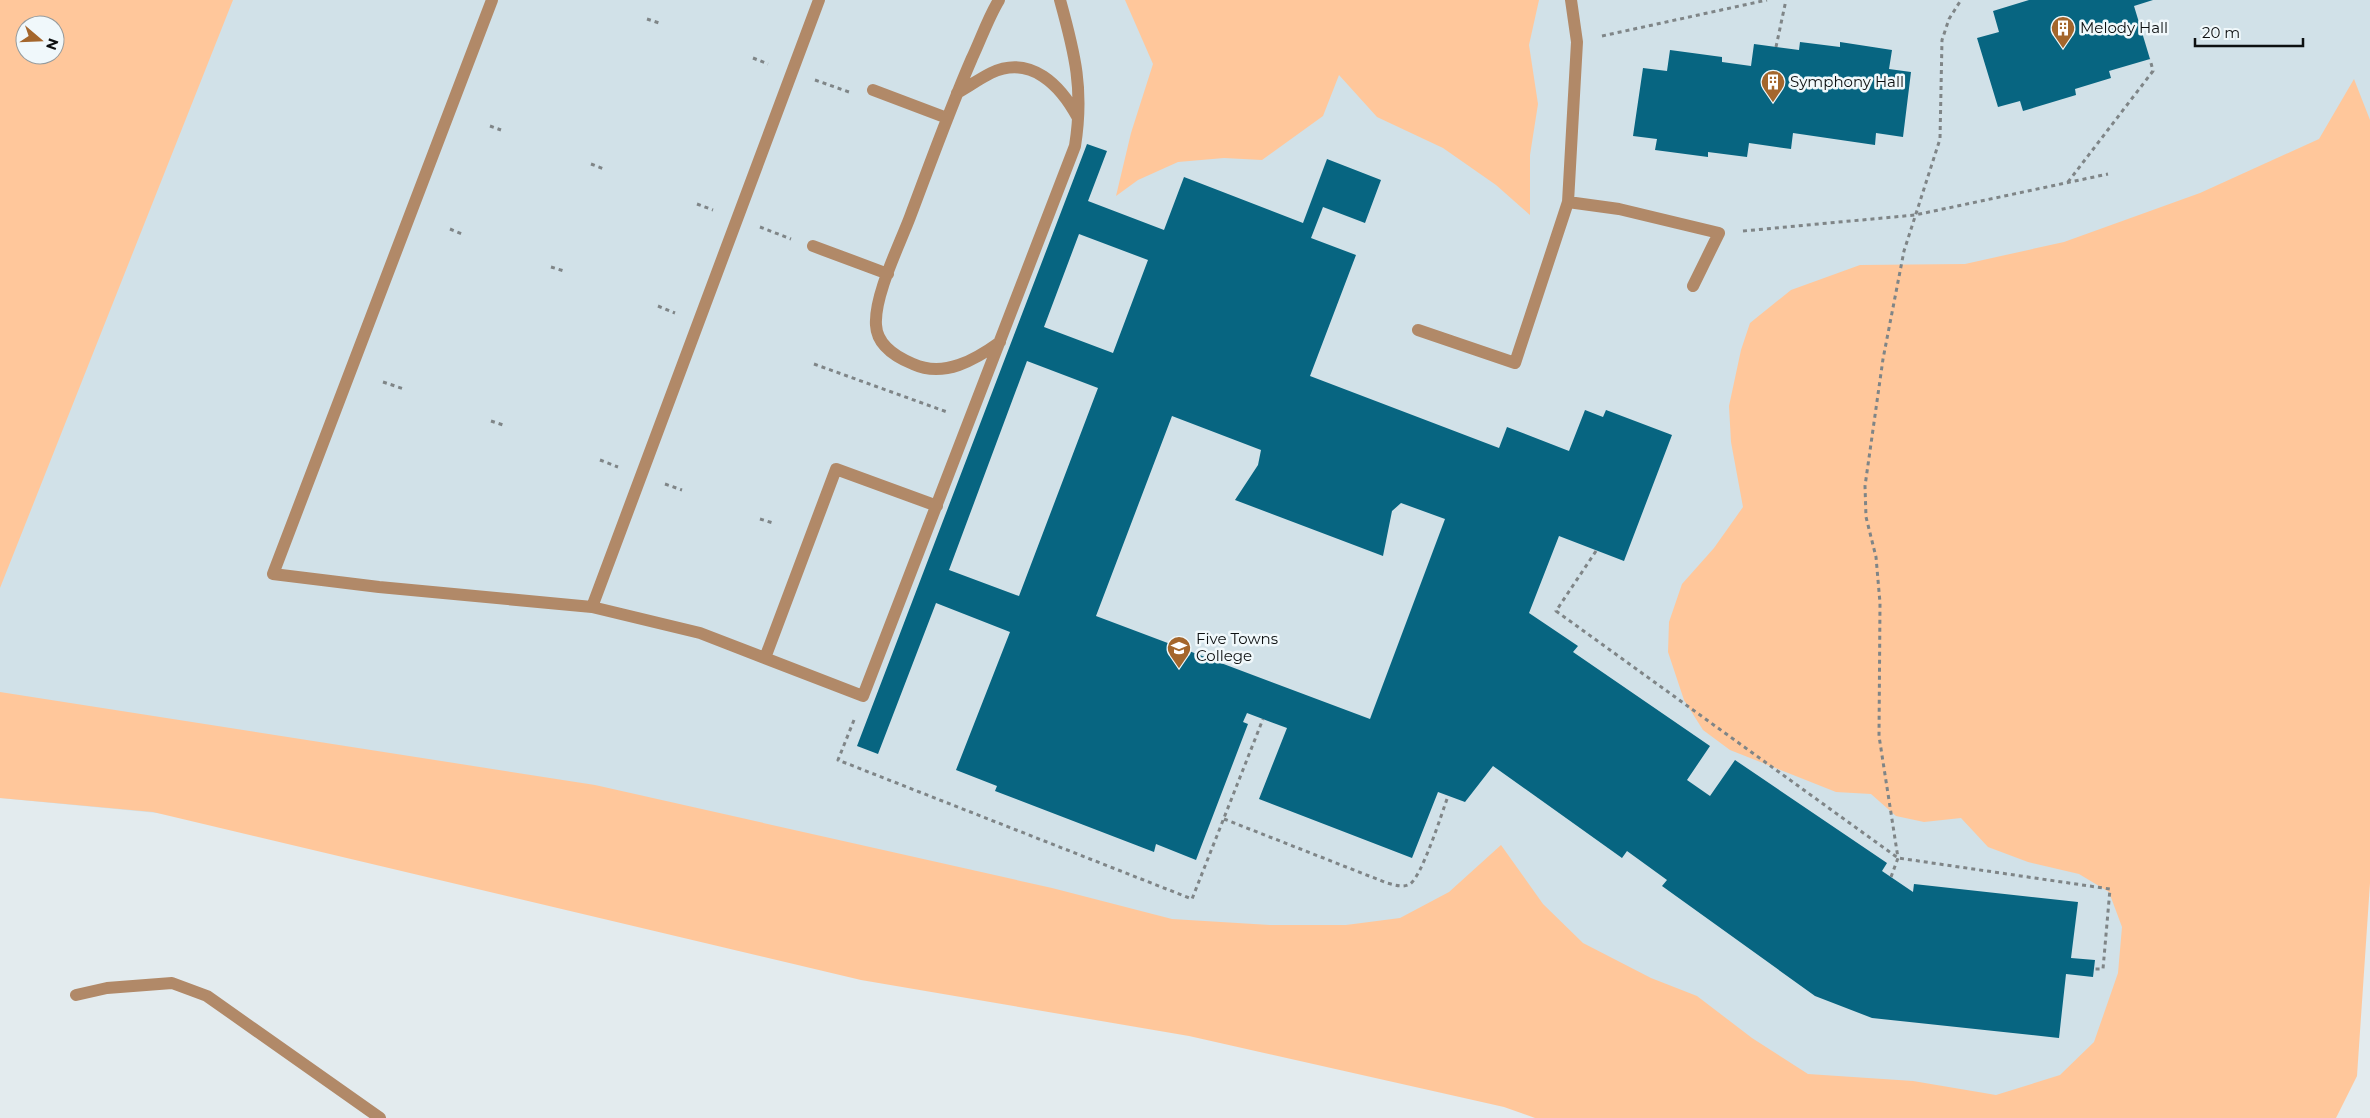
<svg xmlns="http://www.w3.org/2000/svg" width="2370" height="1118" font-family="Montserrat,sans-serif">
  <rect width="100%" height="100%" fill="#e3ebee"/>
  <path fill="#d1e1e8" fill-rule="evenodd" d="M0,0H2370V540L2288,1118H1600L733,868L0,798ZM25,25H55V55H25Z"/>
  <path fill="#ffc79b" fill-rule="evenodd" d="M0,0H233L0,588ZM25,25H55V55H25Z
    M1125,0H1539L1529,45L1538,104L1530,155V215L1496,185L1443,148L1377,117L1339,75L1323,116L1262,160L1224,158L1178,162L1138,180L1116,196L1131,133L1153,64Z
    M2354,79L2370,120V883L2357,1076L2336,1118H1535L1504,1107L1189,1036L861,980L153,812L0,798V692L595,785L1052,888L1172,919L1270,925H1346L1400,918L1449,892L1501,845L1543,904L1583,943L1651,978L1697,996L1752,1038L1808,1074L1913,1081L1996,1095L2060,1075L2094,1042L2118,973L2122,927L2109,892L2079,874L2028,862L1988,847L1961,818L1924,822L1896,816L1871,794L1836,792L1730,750L1703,730L1684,700L1668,652L1669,622L1682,584L1714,548L1743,507L1731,442L1729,406L1741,350L1750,323L1791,290L1860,265L1965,264L2064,242L2200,193L2319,139Z"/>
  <path fill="#076581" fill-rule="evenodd" d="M2029,0H2153L2134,6L2150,59L2109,71L2111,78L2075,89L2076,95L2023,111L2020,101L1998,107L1977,38L1999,32L1993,11Z
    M1800,42L1840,47V42L1892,50L1889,69L1911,72L1903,137L1876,133L1875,145L1793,133L1791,149L1749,143L1747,157L1708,152V157L1655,150L1657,139L1633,136L1643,68L1667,71L1670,50L1722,57V62L1751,66L1754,44L1799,50Z
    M1087,144L1107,151L1088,201L1164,230L1184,177L1303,223L1327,159L1381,180L1365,223L1323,207L1311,238L1356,255L1310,376L1499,448L1507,427L1569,451L1585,410L1603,417L1606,410L1672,435L1624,561L1559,536L1529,613L1578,646L1573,652L1710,746L1687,780L1710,796L1735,760L1887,863L1882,871L1913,892L1914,884L2078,902L2071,958L2095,960L2093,977L2066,974L2059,1038L1872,1018L1815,996L1662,886L1667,880L1627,851L1622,858L1493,766L1465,802L1438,792L1412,858L1259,799L1287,728L1247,713L1243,722L1248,724L1196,860L1156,844L1154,852L995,791L997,786L956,770L1010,632L936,603L878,754L857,746ZM1079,234L1148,260L1113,353L1044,327ZM1027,361L1098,388L1019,596L949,570ZM1172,416L1261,450L1258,465L1235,500L1383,556L1392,511L1401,503L1445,519L1370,719L1096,616Z"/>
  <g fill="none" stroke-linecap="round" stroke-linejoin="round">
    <path stroke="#7f8587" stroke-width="3" stroke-dasharray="4 4" stroke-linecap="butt" d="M647,19L662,24
      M1602,36L1767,0
      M1776,47L1786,0
      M753,58L768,64
      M815,80L849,92
      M490,126L501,130
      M591,164L604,169
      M2068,182L2153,71L2150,59
      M697,204L713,210
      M760,227L791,239
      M450,229L462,234
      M1743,231L1915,215L2108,174
      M551,267L564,271
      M658,306L675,313
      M814,364L947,412
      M383,382L404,389
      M491,421L506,426
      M600,460L618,467
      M665,484L682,490
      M760,519L773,523
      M1596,551L1556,611L1898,858L2110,889L2103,969H2094
      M854,720L838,760L1192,899L1263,719
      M1224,819L1387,883C1395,885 1403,888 1410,884C1422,876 1442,813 1448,796
      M1891,877L1898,858L1879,736L1880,603L1876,557L1866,517L1865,486L1883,359L1904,251L1940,139L1942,40L1949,19L1961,0"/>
    <path stroke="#b18968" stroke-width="12" d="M492,0L273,574L379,587L592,607L700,633L863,696L1075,146C1084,90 1075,54 1060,0
      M999,0C988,18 981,39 972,58C949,111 930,164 910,217C899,246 874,296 876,325C877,346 896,357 913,364C944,378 975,360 1000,342
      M873,90L947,118
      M957,93C968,87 979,79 991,73C1031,54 1061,86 1078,118
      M1568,202L1619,209L1719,233L1693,286
      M813,246L888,274
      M1418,330L1515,363L1568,202L1577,42L1571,0
      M592,607L819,0
      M765,658L836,469L937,506
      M76,995L107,988L172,983L207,996L380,1118"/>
  </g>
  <defs>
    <g id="building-pin" transform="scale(1.25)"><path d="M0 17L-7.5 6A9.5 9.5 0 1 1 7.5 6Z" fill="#a4662c" stroke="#f0f8fb"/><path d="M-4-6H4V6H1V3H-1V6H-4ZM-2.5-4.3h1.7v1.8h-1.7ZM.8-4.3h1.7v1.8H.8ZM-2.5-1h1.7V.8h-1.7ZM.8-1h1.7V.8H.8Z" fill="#fff"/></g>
    <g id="university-pin" transform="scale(1.25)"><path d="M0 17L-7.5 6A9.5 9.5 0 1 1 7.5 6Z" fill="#a4662c" stroke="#f0f8fb"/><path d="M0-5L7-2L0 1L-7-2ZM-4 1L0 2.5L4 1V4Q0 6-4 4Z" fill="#fff"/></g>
  </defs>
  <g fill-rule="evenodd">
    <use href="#building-pin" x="2063" y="28"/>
    <use href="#building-pin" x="1773" y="82"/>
    <use href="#university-pin" x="1179" y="648"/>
  </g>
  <g text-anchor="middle" stroke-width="5" stroke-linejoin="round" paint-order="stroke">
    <g font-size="15" fill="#0d1011" stroke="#f0f8fb" text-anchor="start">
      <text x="2080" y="33">Melody Hall</text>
      <text x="1790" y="87">Symphony Hall</text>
      <text x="1196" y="644">Five Towns<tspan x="1196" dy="17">College</tspan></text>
    </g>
  </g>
  <g transform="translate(40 40) rotate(109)"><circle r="24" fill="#f0f8fb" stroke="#959b9d"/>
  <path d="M0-4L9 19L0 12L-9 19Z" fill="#a4662c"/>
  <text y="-8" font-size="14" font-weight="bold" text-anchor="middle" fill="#0d1011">N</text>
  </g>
  <path d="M2195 38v8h108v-8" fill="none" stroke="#0d1011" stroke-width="2.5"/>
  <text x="2202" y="38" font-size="15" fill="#0d1011" stroke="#f0f8fb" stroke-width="4" paint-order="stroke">20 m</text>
</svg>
